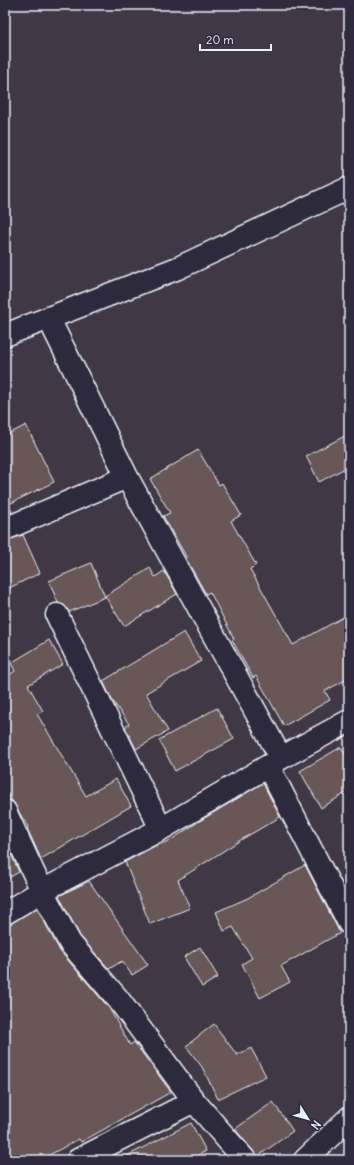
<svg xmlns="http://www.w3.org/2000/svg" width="354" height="1165" font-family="Delius,sans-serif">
  <rect width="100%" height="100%" fill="#403845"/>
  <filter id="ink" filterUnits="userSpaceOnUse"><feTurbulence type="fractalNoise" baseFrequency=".025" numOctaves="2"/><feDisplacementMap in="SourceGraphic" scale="8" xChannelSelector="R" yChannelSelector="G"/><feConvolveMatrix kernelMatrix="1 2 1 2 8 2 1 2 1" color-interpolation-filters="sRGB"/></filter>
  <g filter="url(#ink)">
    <path fill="#695757" stroke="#e8f1f8" d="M26,425L54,482L9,504L12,512L5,515V436Z
      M349,434V466L319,482L306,456Z
      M198,450L219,485L222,483L241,515L231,521L256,565L250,569L293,645L349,614V678L325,691L330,700L284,726L256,676L253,678L232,640L234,639L210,592L206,594L186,559L187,558L163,516L170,513L150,479Z
      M23,535L40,573L5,590V541Z
      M91,563L105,597L69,612L64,605L58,603L49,581Z
      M150,568L155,577L164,571L177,594L124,626L105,596Z
      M184,632L201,661L146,693L168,731L136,749L125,727L129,724L112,700L103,681Z
      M49,640L63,664L28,685L43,711L37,714L86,796L116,779L131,806L41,859L27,828L28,827L5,789V678L15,671L11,663Z
      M217,708L234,739L175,771L159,740Z
      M341,747L349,761V791L321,808L300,771Z
      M263,783L280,817L239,841L178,880L190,908L150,924L125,862L155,846L171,840L198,822Z
      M8,847L19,872L5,880V848Z
      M305,865L340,933L281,966L290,982L260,998L242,964L252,958L233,927L224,931L216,912L248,898Z
      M89,881L148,965L132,975L122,961L109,969L80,936L59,896Z
      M37,908L60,951L109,1008L130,1045L134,1042L171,1092L81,1142L79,1139L40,1160H5V927Z
      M200,947L218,977L202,987L184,957Z
      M214,1024L237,1055L251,1048L266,1076L218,1099L202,1067L186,1046Z
      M273,1102L293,1131L257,1157L254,1152L235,1129Z
      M191,1123L206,1151L188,1160H119Z"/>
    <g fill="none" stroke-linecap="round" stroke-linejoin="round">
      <g stroke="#e8f1f8" stroke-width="25">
        <path id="minor" d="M49,319L127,477L281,758L268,766L349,923
          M5,529L127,477
          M57,615L161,829
          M281,758L349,721
          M5,811L42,891L70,943L118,999L194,1101L245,1160
          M5,913L42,891L161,829L268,766
          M78,1160L194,1101"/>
      </g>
      <g stroke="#e8f1f8" stroke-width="25">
        <path id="tertiary" d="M5,335L178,268L349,188"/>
      </g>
      <g stroke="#e8f1f8" stroke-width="25">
        <path id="primary" d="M305,1160L349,1118"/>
      </g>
      <use href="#minor" stroke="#2f2a3d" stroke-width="22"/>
      <use href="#tertiary" stroke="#2f2a3d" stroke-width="22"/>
      <use href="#primary" stroke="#2f2a3d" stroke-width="22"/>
    </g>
  </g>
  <rect width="354" height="1165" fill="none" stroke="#2f2a3d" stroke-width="20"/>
  <rect x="10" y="10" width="334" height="1145" fill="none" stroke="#e8f1f8" stroke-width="1.5" filter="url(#ink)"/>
  <g transform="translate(308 1119) rotate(127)" stroke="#2f2a3d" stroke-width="3" paint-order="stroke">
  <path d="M0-3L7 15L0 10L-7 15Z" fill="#e8f1f8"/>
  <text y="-6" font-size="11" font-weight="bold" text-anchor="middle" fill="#e8f1f8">N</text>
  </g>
  <path d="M200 44v6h71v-6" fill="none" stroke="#e8f1f8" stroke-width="2"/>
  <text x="206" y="44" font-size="12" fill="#e8f1f8" stroke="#2f2a3d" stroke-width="3" paint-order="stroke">20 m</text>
</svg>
